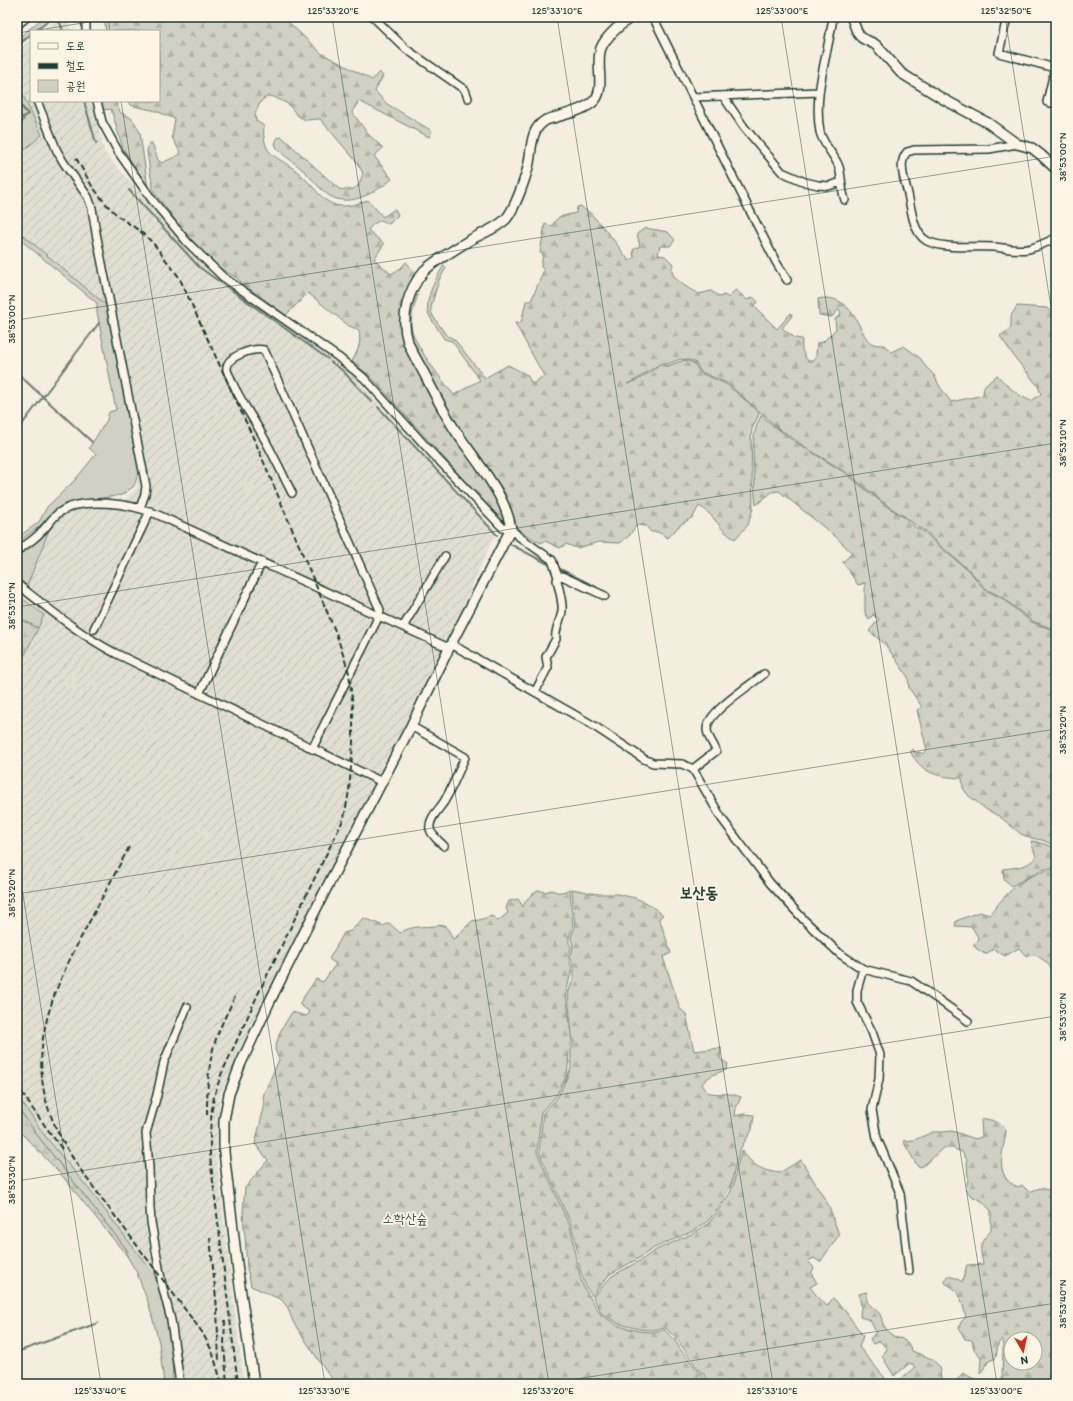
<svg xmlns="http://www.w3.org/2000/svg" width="1073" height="1401" font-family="Itim,'Poor Story',sans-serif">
  <defs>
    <pattern id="industrial-furrows" width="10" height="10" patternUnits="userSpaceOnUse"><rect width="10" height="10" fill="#e1dfd0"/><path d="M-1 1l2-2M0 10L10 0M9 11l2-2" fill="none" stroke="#c1c0b3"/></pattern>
    <pattern id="forest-firs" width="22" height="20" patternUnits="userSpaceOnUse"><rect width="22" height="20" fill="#d0d1c2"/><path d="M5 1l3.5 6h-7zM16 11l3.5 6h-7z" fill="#b2b4a7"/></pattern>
    <pattern id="wetland-marsh" width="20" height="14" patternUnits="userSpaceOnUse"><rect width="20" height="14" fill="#d0d1c2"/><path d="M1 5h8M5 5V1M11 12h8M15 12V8" fill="none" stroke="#b2b4a7"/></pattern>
    <pattern id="water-ripples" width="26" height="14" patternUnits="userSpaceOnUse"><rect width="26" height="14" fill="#a0a89b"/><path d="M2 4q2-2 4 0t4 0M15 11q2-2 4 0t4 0" fill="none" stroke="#828a7f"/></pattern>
  </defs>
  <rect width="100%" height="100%" fill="#f3eede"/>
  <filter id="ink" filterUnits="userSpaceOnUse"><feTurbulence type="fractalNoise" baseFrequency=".025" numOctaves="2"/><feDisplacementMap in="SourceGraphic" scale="8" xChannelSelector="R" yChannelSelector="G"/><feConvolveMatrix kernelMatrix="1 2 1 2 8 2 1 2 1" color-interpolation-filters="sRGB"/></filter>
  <g filter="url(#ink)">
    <path fill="url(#industrial-furrows)" d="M59,17H67L71,31H42Z
      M31,40V101H91L105,153L217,280L349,371L495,533L442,655L220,1094L216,1156L244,1384H175L171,1333L155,1276L88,1188L45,1136L17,1095V670L44,615L24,595L55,515L70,506L125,499L137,488L139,472L106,305L17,230V156L42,135L17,83V51Z"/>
    <path fill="#d0d1c2" stroke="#78877b" d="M44,17H51L34,31H31V33L17,45V39Z
      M17,83L42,135L17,156C17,139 16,127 28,114L17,100Z
      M17,102L27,114L22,117L21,116L17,117Z
      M17,230L106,305L139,472L134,486L122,495L70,503L61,506L36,529L17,543V538L39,522L47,507L75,480L96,454L89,448L107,420L109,412L116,410L97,312V303L17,237Z
      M55,515L27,586L17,577V554Z
      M17,594L44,615L38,628L17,617Z
      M17,1095L45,1136L88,1188L155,1276L171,1333L173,1384H164L159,1342L148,1302L137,1273L127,1256V1250L37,1135L17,1106Z"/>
    <path fill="url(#forest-firs)" stroke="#78877b" fill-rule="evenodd" d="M104,17H283L321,53L372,80L379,72L383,76L375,91L387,104L432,131L429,137L359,101L352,112L368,134L383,148L374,156L392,179C376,192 350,208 330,196C321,191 311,177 303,170C295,162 284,157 277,148L275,144L277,138L282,137L339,189C355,192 359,188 363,173L356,161L320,119L306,120L298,116L288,104L274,97L269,96L263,99L260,103L255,114L256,121L264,126C263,133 264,141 267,148C271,156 281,160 288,165C296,170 303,176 309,183C317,191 323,201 335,205C346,208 357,204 368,200L383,217L395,209L398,215L389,224L381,220L373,224L368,230L384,244L374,259L391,274L401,268L406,262L415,273C407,288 402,302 401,319L444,419L500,506L506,519V524L463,479L373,379L352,361C359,350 361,342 359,330L349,326L308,293L286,315L254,292L235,277L218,267L201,250L178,224L154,192L150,172L147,151L149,143H152L158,160L162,163L181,154L172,137L175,119L156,111L130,105L128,101H159V31H106Z
      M101,101H116L117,107L121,113L131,118L135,123L140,133L148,188L123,149L111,109L102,110Z
      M581,206C584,211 590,211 593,216C606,230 618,245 629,261L634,258L633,250L640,246L637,234L645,228L668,232L675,240L670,246H660L658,255L665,256L673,264C673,266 671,268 672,270C672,280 691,290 699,294L711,291L720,297L724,295L729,298L732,293L736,290L747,300L753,297L758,302L754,306L777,329L791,313L792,316L782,328L795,338L802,339C801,348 802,353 808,361H813L816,356L817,343L823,342L836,329L835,319L841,315L839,309L832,317L819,315L818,299C838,294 851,308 859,325C863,331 865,339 871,343C875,345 879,345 884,345L891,352L904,346L921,359L925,366L934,375L940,387L951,402L983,395L984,387L997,375C1008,387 1017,395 1031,401L1041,394L1038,386L1016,359L1000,336L1011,328V316L1017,306L1047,308L1056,318V630L1032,621L1002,597L986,589L970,571L935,541L926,531L917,526L904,516L889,507L846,472L811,451L778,428L727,383L701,372L695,362L689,360L681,359L667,364L661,363L637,379L627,384L638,380L662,364L667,366L685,360L694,363L700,373L726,384L757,410L759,414L752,429L751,439L753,508L748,525L735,539C720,532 714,513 699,506L693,517L680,525L668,538L658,532H651L646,526L637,525L633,530L630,535L620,543L599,542L577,548L566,544L560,548L545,541L541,543L523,533L517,528L514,522L506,495L502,488L485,466L453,419L439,395L435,383L425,367L410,338L408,329L410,309L414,296L418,295C415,304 411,315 411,325C412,343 442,380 454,395L480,380L452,341L444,339C440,331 433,323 429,315C423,300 437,277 444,265L446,268L439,280L435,293L431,307V312L435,319L446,335L454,339L485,378L508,365L527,375L532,384L544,376L515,323H521L526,301H531L544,270L541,267L543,254L540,253L545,224L551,226L559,217L576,213L577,207Z
      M761,416L791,439L845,473L889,508L904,517L916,528L925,532L934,542L970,572L985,590L1002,598L1031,622L1056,631V846L1042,840L1030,838L1021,834L999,816L987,810L969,796L965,791L963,788L962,778C938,777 922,774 910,751L913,749L915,753L920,752L922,754L927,750L917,710L922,707L909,688L908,677L885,644L869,631L879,619L873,615L869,619L865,613V583L858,585L843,562L852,553L836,537L779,491L772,492L756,505C754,494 755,483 754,471C753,452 751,433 761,416Z
      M1031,841L1037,842L1056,848V867L1041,870L1012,886L1004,879L1003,869C1017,867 1027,868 1036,857Z
      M1056,869V973L1045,961L1036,955L1026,956L1019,948L1005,956L994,949L985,954L977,949L973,945L979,939L972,927L955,926L956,921L979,912L990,915C1006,892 1027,872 1056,869Z
      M570,889L573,927L569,937V943L571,947L569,959L572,968L566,994L572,1042L569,1050L568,1067L567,1075L556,1096L541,1112L537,1152L570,1227L573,1239L576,1261L581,1280L584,1288L601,1315L619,1326L638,1331L650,1332L665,1330L674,1339L680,1349L709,1384H338L328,1374L299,1331L293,1322L288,1308L282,1300L251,1286L247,1268L245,1236L244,1228L243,1212L245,1188L268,1160L255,1144L265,1104L263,1098L264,1093L279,1060L275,1049L280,1032L292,1012L306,1016L310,1012L299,1004L316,979L323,982L336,964L329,959L344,933L351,931L363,918L372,921L383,926L389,923L400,933C413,924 428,928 444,925L449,931L452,938L454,939L472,921L479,920L492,916L498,921L508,913L506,908L509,901L518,899L523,907L526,900L538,890L545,892L552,890C559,894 563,892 570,889Z
      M572,889L597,894H617L635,898L647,903L663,915L659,918L671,953L663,957L680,1009L686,1014L694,1051L721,1048L720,1059L728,1064L726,1070C716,1073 708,1076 702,1084L707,1092C720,1096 726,1091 741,1097L736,1108L735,1116L744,1114L754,1115L752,1130L740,1149L734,1170L732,1183L723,1200L709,1220L693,1231L654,1248L639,1258L610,1274L592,1296L586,1287L580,1270L575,1238L570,1222L539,1152L543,1113L558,1097L568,1075L571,1068V1051L574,1042L572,1035L568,994L574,976V968L571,958L573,947L571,937L575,927Z
      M986,1119C996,1121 1001,1123 1006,1131C1004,1151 992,1176 1018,1187L1022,1185L1029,1192L1040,1188L1053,1191L1056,1184V1384H1005L1002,1380L1003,1348L1002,1339L998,1344L996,1358L989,1361L980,1374L981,1357L974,1349L972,1340L965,1339L959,1328L961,1322L966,1317C961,1300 962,1292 945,1283L947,1276L956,1278L962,1282L967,1265L983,1264C980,1248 978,1243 991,1231V1211L982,1201L971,1196L966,1190L968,1180L967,1160L962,1152L952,1148H943L923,1166L918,1167L903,1141L914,1140L933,1132H943L952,1131L975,1139L982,1137L981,1120ZM1011,1339H1035V1363H1011Z
      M742,1150C753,1166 760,1170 779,1173L801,1160L829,1206L839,1235L820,1262L814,1258L808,1261L814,1268L811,1273L817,1283L810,1287L816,1295L827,1306L833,1298L846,1312L863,1336L859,1347L890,1384H712L696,1366L676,1338L666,1328L650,1330L639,1329L620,1324L602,1314L593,1297L612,1276L641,1260L656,1250L694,1233L710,1222L730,1193L734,1183L736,1170Z
      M867,1292V1302L880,1314L883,1324L888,1332L895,1337L902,1339L908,1343L912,1351L932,1359L939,1366L941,1379L945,1384H895L915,1367L910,1363L894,1376L882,1356L887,1349L880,1341L873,1344L870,1339L876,1332L870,1320L860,1317L861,1306L859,1294Z
      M963,1373L983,1384H953Z"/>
    <path fill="url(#wetland-marsh)" stroke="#78877b" d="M17,617L38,628L17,670Z
      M17,1106L37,1135L127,1250V1256L60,1173L22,1134L17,1131Z"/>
    <path fill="url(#water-ripples)" stroke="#6c7d72" d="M21,116L22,118L24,119L17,133V117Z"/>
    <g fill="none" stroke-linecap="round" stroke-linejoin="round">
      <path stroke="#6c7d72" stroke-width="2" d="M58,17L63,31
        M36,31L53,17
        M17,46L31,35
        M17,101L28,114L22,118
        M84,101L96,143
        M129,190L199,267L328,359
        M331,362L342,370L372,402
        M17,373L92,442
        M378,407L497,535
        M17,431L99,323
        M508,543L552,566
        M556,567L596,587
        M17,1352L98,1323"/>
      <g stroke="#1f3d34" stroke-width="10">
        <path id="minor" d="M86,17V31
          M373,17L406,49L465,90L468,98
          M653,17L750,211L776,262L787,280
          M833,17C828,55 813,93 820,132C823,145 835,155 839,167C842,178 841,189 845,200
          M1007,17L999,53L1055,68L1047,102L1056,104
          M723,96L744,127L782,172L805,182L818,185L829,186L841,182
          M694,97L819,92
          M37,101L57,151L64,163L88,197L92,208L96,233L146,486L145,494L140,508
          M97,101L102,122L119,153L153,201L188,243L223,277L338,357L364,378L430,451L503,528L511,529L518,536L552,560L558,577
          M1017,144L989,149L914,150L907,152C898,162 904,179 907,190C911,205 912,228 923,238C935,250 978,246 994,247C1006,248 1016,251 1028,249C1038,247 1047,242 1056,238
          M292,493C283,475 274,456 264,438C254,419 241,402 232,382C231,378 228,374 227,370C225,356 253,348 264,350L266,354L380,610L379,616L312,749
          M17,551C25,545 34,540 41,532C48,526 52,517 60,512C83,496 132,504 156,514L449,648
          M17,584C49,609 79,634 115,653L382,782
          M403,627L445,556
          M94,629L150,511
          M451,644L591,724L644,759L653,763L682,764L693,769L722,819L770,883L804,920L840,954L863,969L911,981L936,998L968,1021
          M535,692L548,667L546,657L556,639C554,630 561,620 562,611C563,601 559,590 557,580L558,577L562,576L605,596
          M199,694L262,562
          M411,726L465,757C459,771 453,786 445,800C441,808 428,818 430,829C431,835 440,842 444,846
          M693,769L716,751C714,744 707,737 707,729C707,712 751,685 764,674
          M863,969L857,990V1002L872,1032L880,1055L879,1079L872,1110L877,1138L900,1193L909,1271
          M180,1384L171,1320L162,1285L151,1222L150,1208L149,1167L146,1133L157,1095L164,1062L187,1007"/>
      </g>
      <g stroke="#1f3d34" stroke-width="12">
        <path id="tertiary" d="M851,17C855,23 855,31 860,36C864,41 872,41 877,46L901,73L909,78L943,99L988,123L1017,144L1032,148L1041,155L1056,169
          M254,1384L238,1272L224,1152V1120L229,1094L241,1063L269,1003L326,889L411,726L451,644L511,529C506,494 474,459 455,430C444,413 435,395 426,377C420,365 412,354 408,342C400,317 408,290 424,271C429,266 435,262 441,258C451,252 461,245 472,239C483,233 497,228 506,219C515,209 526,177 529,163C532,147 530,129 546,120C559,116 584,111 594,101C606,89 595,64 601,48C607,35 620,25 631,17"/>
      </g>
      <g stroke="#1f3d34" stroke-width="15">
        <path id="trunk" d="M17,22L23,17"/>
      </g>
      <use href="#minor" stroke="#fcf5e5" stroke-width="7"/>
      <use href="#tertiary" stroke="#fcf5e5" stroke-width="9"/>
      <use href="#trunk" stroke="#fcf5e5" stroke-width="12"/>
      <path stroke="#1f3d34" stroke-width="2" stroke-dasharray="6 3" stroke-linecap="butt" d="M76,158L92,186L105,203L119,217L140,231L153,243L179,277L257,446L336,633L349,673L353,707V743L349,791L344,818L259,992L221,1075L214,1097L212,1109L210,1132V1157L238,1384
        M129,847C117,870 104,894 92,917C66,965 36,1020 42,1077C45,1115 64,1146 85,1176L202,1332L212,1351L222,1384
        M17,1085L32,1108L62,1149
        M207,1115C207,1088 208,1062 217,1036C222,1022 230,1008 236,994
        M210,1237L217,1309L219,1362
        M225,1320L224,1344L227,1384"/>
    </g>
  </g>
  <path fill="none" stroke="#1f3d34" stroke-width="1" stroke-opacity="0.45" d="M108,17L110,31M332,17L549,1384M557,17L773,1384M781,17L997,1384M1005,17L1056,339M32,31L121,17M17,33L31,31M121,101L325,1384M17,320L1056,156M17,607L1056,443M17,857L101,1384M17,894L1056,729M17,1181L1056,1016M545,1384L1056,1303"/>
  <g text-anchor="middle" stroke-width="3.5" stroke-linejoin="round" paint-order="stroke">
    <g font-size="14" fill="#425b50" stroke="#fcf5e5">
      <text x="405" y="1223">소학산숲</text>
    </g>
    <g font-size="16" font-weight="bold" fill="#1f3d34" stroke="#fcf5e5">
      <text x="699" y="898">보산동</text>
    </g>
  </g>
  <rect width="1073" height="1401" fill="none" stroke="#fcf5e5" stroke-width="44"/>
  <rect x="30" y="30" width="130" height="72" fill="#fcf5e5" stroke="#a4ab9e"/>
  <rect x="38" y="43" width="20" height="6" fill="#fcf5e5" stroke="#a4ab9e"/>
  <text x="66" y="50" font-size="12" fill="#1f3d34">도로</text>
  <rect x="38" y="63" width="20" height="6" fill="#1f3d34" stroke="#a4ab9e"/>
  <text x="66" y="70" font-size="12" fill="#1f3d34">철도</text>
  <rect x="38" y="80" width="20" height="12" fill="#d0d1c2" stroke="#a4ab9e"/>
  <text x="66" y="90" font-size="12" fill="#1f3d34">공원</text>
  <g transform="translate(1023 1351) rotate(171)"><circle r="19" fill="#fcf5e5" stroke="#a4ab9e"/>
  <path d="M0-3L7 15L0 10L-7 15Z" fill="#c8321e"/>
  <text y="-6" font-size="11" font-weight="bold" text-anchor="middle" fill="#1f3d34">N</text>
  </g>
  <rect x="22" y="22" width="1029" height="1357" fill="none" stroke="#1f3d34" stroke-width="1.5"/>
  <g font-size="10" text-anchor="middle" fill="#1f3d34">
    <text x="333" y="14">125°33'20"E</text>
    <text x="557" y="14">125°33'10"E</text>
    <text x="782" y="14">125°33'00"E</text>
    <text x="1006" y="14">125°32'50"E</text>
    <text transform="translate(1062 157) rotate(-90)" y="4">38°53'00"N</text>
    <text transform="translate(11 319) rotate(-90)" y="4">38°53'00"N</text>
    <text transform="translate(1062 443) rotate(-90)" y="4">38°53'10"N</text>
    <text transform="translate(11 606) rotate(-90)" y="4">38°53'10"N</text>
    <text transform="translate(1062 730) rotate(-90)" y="4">38°53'20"N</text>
    <text transform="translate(11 893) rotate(-90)" y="4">38°53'20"N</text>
    <text transform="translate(1062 1017) rotate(-90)" y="4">38°53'30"N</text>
    <text transform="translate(11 1180) rotate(-90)" y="4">38°53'30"N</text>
    <text transform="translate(1062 1304) rotate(-90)" y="4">38°53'40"N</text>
    <text x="100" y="1394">125°33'40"E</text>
    <text x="324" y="1394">125°33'30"E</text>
    <text x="548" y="1394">125°33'20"E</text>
    <text x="772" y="1394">125°33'10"E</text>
    <text x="996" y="1394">125°33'00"E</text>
  </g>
</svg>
